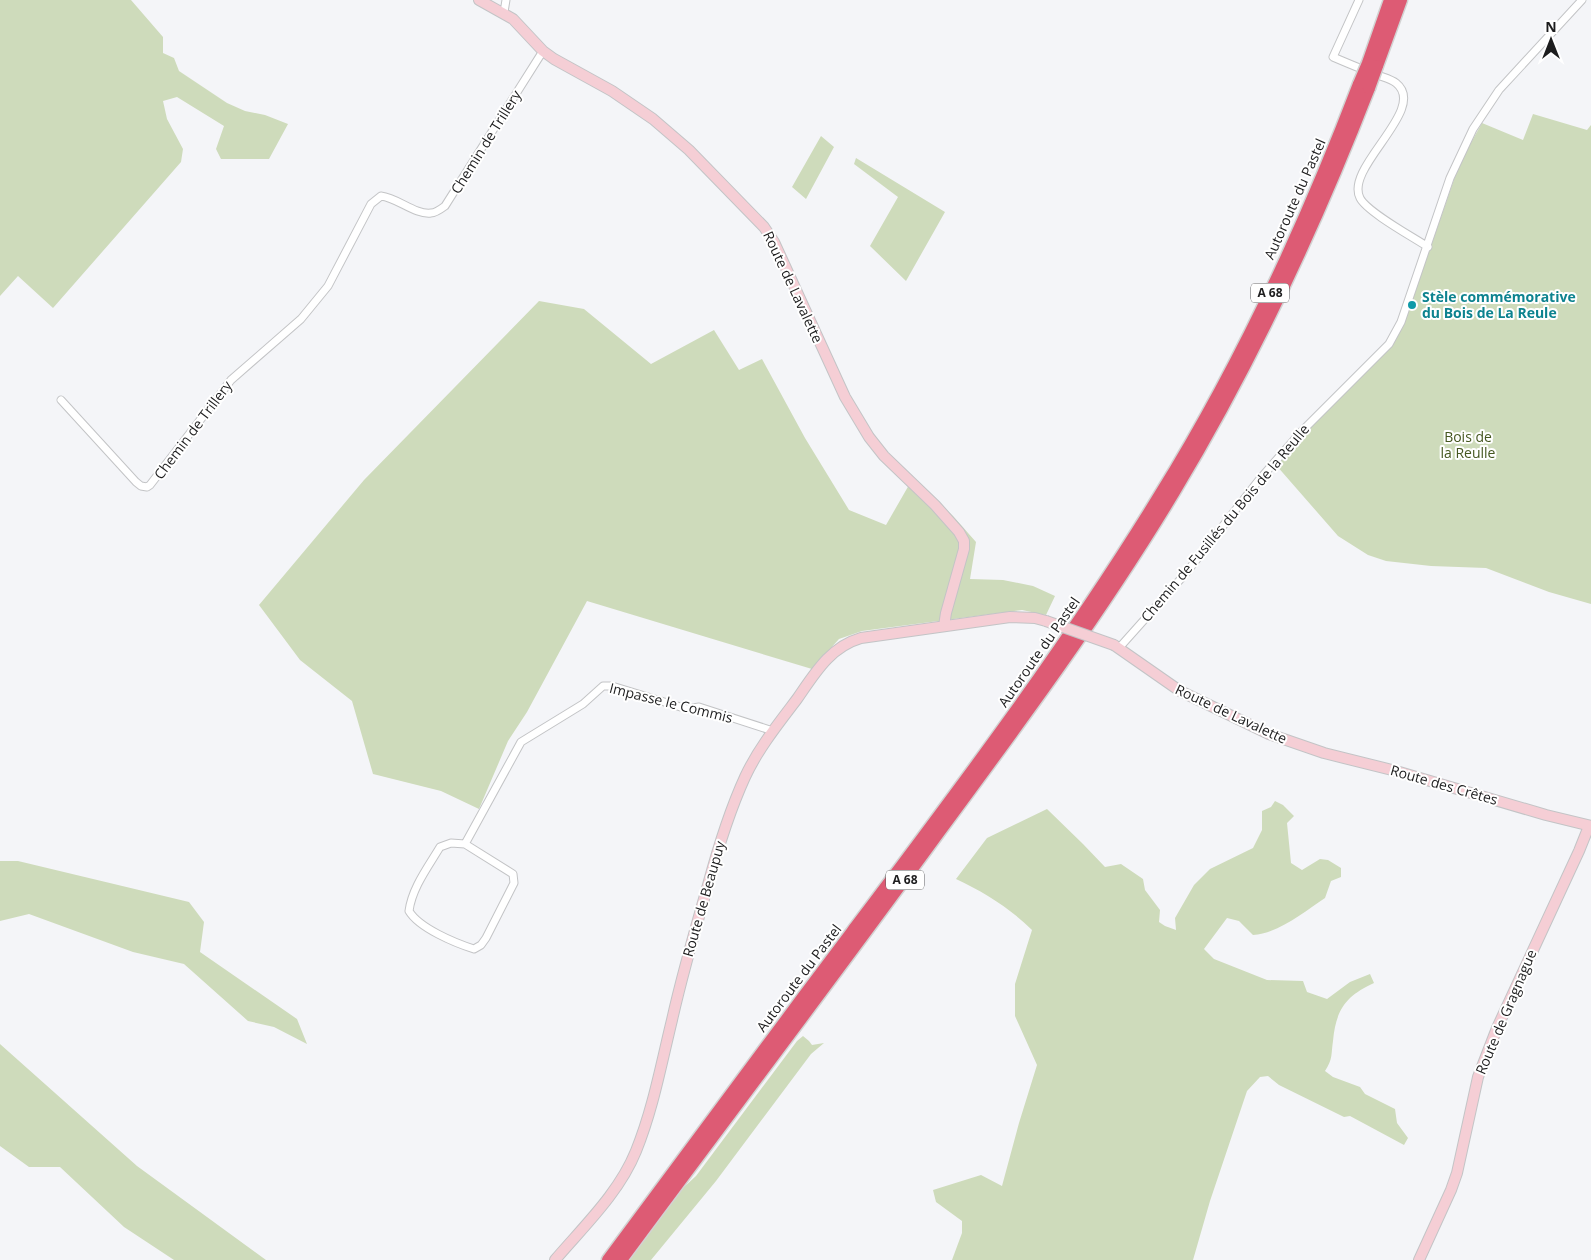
<svg xmlns="http://www.w3.org/2000/svg" width="1591" height="1260" font-family="'Open Sans',sans-serif">
  <rect width="100%" height="100%" fill="#f4f5f8"/>
  <path fill="#cedbbb" d="M0,0H131L163,37V53L174,58L179,71L227,103L245,111L265,115L288,124L269,159H221L216,149L224,126L177,97L163,101L167,119L183,149L181,162L53,308L18,276L0,296Z
    M1533,114L1587,130L1591,125V604L1549,592L1486,568L1431,566L1386,561L1368,555L1338,536L1276,465L1284,454L1384,354L1404,324L1460,162L1482,123L1523,140Z
    M821,136L834,147L806,199L792,187Z
    M856,158L945,212L906,281L870,246L898,197L854,164Z
    M539,301L584,309L651,364L714,330L739,370L762,359L805,438L849,510L886,525L913,478L953,516L976,542L970,579L1003,580L1033,586L1055,596L1046,615L1022,610L862,631L839,639L812,669L587,601L527,712L508,741L479,809L441,791L373,774L352,701L300,660L259,605L364,480Z
    M1275,801L1283,805L1294,816L1287,823L1291,863L1302,870L1320,859L1328,860L1341,868V877L1331,881L1325,898C1304,912 1279,933 1253,935L1239,921L1227,918L1204,949L1214,959L1267,980L1303,981L1307,992L1327,999L1350,982L1370,974L1374,983C1346,996 1336,1009 1333,1041C1331,1054 1333,1059 1325,1071L1333,1077L1360,1087L1365,1094L1395,1109L1397,1123L1408,1138L1404,1145L1350,1116L1344,1117L1279,1085L1268,1076L1260,1077L1247,1091L1210,1201L1193,1260H952L962,1233V1221L936,1202L933,1190L981,1175L1002,1186L1019,1123L1037,1065L1015,1016V984L1032,930C1011,909 984,892 956,879L987,838L1047,809L1083,844L1105,867L1121,864L1143,879L1145,890L1160,910L1159,922L1165,926L1176,930L1175,918L1194,885L1210,869L1253,848L1262,830V811L1271,807Z
    M0,861H18L189,902L204,922L200,952L297,1019L307,1044L274,1027L248,1021L184,964L133,952L29,914L0,921Z
    M803,1036L809,1041L812,1045L824,1043L811,1054L716,1181L651,1260H629L683,1188L696,1176L797,1041Z
    M0,1044L137,1166L266,1260H174L124,1227L60,1167H29L0,1146Z"/>
  <g fill="none" stroke-linecap="round" stroke-linejoin="round">
    <g stroke="#c3c4c6" stroke-width="9">
      <path id="street" d="M1359,0L1333,57C1347,63 1361,69 1375,74C1382,77 1391,79 1396,83C1429,109 1344,167 1360,198C1367,212 1413,237 1428,247
        M504,12L506,0
        M61,400L136,482L141,486L147,487L150,485L231,380L301,319L328,286L371,204L381,196C398,198 415,215 431,213C435,213 441,209 445,206L543,51
        M1119,648L1186,573L1259,480L1301,432L1389,344L1401,322L1450,178L1473,129L1499,90L1582,0
        M465,844L513,874L514,883L486,938L481,945L474,949C455,943 419,928 409,911C412,888 428,867 440,847L451,843L465,844L521,742L583,704L603,686H612L687,709L699,707L773,731"/>
    </g>
    <g stroke="#c3c4c6" stroke-width="12">
      <path id="secondary" d="M479,0L513,19L543,51L554,59L612,91L653,119L689,150L764,227L774,242L845,397L869,437L884,456L935,505L959,532L964,541V549L946,613L944,626
        M1114,645L1180,691L1269,734L1324,753L1396,771L1546,815L1591,826
        M555,1260C584,1226 619,1193 636,1151C653,1109 661,1065 672,1020C682,975 695,930 708,885C718,848 729,812 745,777C758,749 778,724 797,699C815,673 830,647 861,638L1010,617L1035,618L1046,621
        M1419,1260L1451,1190L1457,1173L1478,1077L1497,1028L1579,851L1589,826"/>
    </g>
    <g stroke="#d2d2d2" stroke-width="15">
      <path id="highway" d="M1368,63L1390,0
        M1377,66L1401,0
        M608,1260C689,1151 770,1041 852,932C959,790 1067,647 1160,495C1240,366 1305,226 1359,84
        M621,1260C727,1117 834,976 939,832C1021,721 1103,610 1174,492C1251,364 1315,227 1369,88"/>
    </g>
    <use href="#street" stroke="#fff" stroke-width="7"/>
    <use href="#secondary" stroke="#f5ced5" stroke-width="10"/>
    <use href="#highway" stroke="#dd5b74" stroke-width="12"/>
    <g stroke="#c3c4c6" stroke-width="12" stroke-linecap="butt">
      <path id="secondary-bridge" d="M1046,621L1114,645"/>
    </g>
    <g stroke="#d2d2d2" stroke-width="15" stroke-linecap="butt">
      <path id="highway-bridge" d="M1359,84L1368,63
        M1369,88L1377,66"/>
    </g>
    <use href="#secondary-bridge" stroke="#f5ced5" stroke-width="10"/>
    <use href="#highway-bridge" stroke="#dd5b74" stroke-width="12"/>
  </g>
  <circle fill="#0f9aa8" stroke="#fff" stroke-width="2" cx="1412" cy="305" r="5"/>
  <g text-anchor="middle" stroke-width="4" stroke-linejoin="round" paint-order="stroke">
    <g fill="#fff" stroke="#616162" stroke-width="1">
      <rect x="1251" y="283.5" width="38" height="19" rx="4"/>
      <rect x="886" y="870.5" width="38" height="19" rx="4"/>
    </g>
    <g font-size="12" font-weight="bold" fill="#1d1d1e">
      <text x="1270" y="297">A 68</text>
      <text x="905" y="884">A 68</text>
    </g>
    <g font-size="14" fill="#1d1d1e" stroke="#fff">
      <text transform="translate(486 142) rotate(-58)" y="5">Chemin de Trillery</text>
      <text transform="translate(1295 199) rotate(-66)" y="5">Autoroute du Pastel</text>
      <text transform="translate(793 287) rotate(65)" y="5">Route de Lavalette</text>
      <text transform="translate(193 430) rotate(-53)" y="5">Chemin de Trillery</text>
      <text transform="translate(1225 523) rotate(-50)" y="5">Chemin de Fusillés du Bois de la Reulle</text>
      <text transform="translate(1039 652) rotate(-55)" y="5">Autoroute du Pastel</text>
      <text transform="translate(671 703) rotate(14)" y="5">Impasse le Commis</text>
      <text transform="translate(1231 714) rotate(25)" y="5">Route de Lavalette</text>
      <text transform="translate(1444 785) rotate(16)" y="5">Route des Crêtes</text>
      <text transform="translate(704 899) rotate(-74)" y="5">Route de Beaupuy</text>
      <text transform="translate(799 978) rotate(-53)" y="5">Autoroute du Pastel</text>
      <text transform="translate(1506 1012) rotate(-67)" y="5">Route de Gragnague</text>
    </g>
    <g font-size="14" font-weight="bold" fill="#0d838f" stroke="#fff" text-anchor="start">
      <text x="1422" y="302">Stèle commémorative<tspan x="1422" dy="16">du Bois de La Reule</tspan></text>
    </g>
    <g font-size="14" fill="#455720" stroke="#fff">
      <text x="1468" y="442">Bois de<tspan x="1468" dy="16">la Reulle</tspan></text>
    </g>
  </g>
  <g transform="translate(1551 40)" stroke="#ffffff" stroke-width="4" paint-order="stroke">
  <path d="M0-4L9 19L0 12L-9 19Z" fill="#1d1d1e"/>
  <text y="-8" font-size="14" font-weight="bold" text-anchor="middle" fill="#1d1d1e">N</text>
  </g>
</svg>
